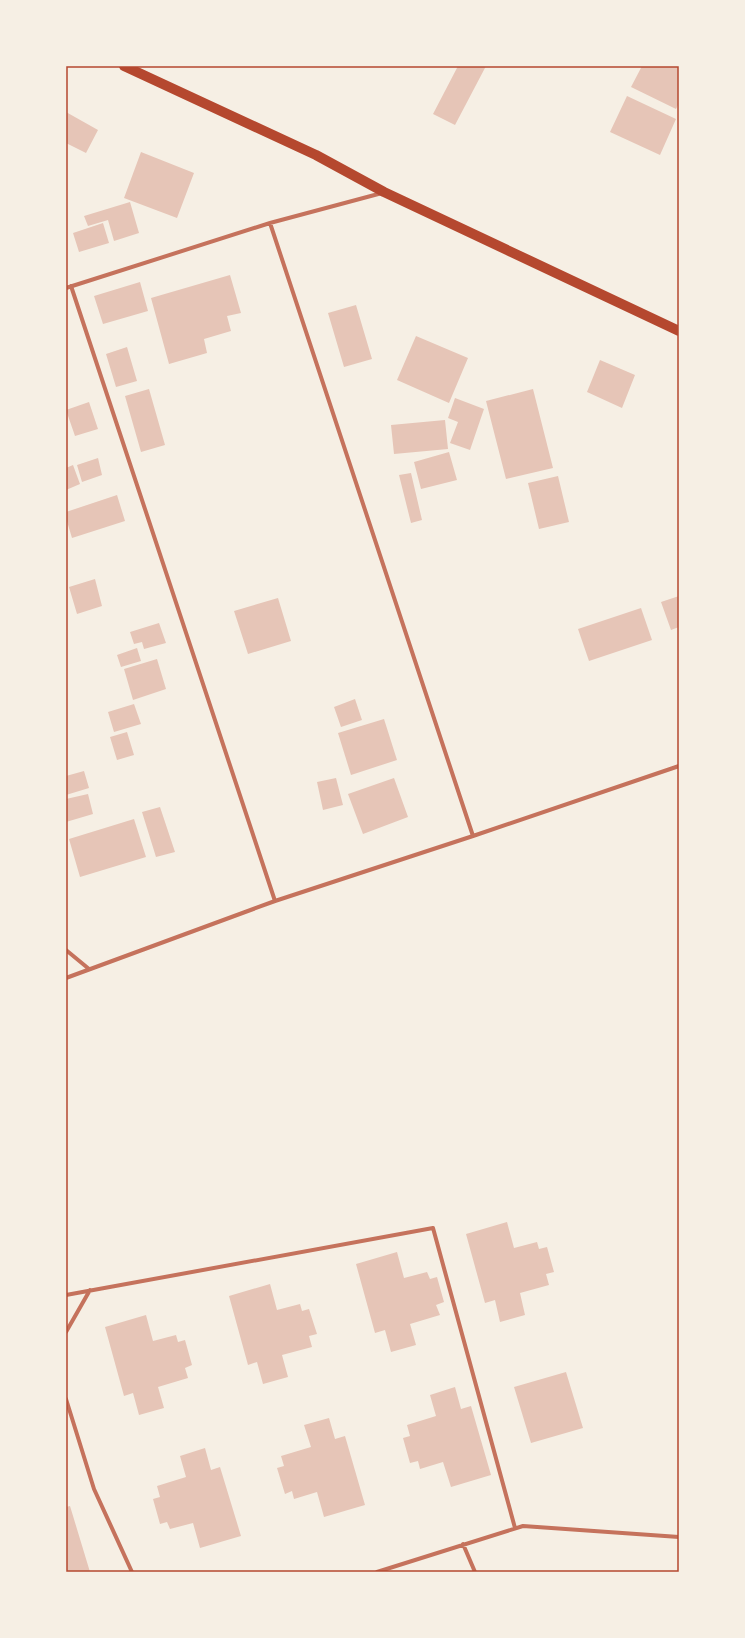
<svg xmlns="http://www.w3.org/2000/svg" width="745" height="1638" font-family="Manrope,sans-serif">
  <rect width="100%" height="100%" fill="#f6efe4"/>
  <path fill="#e6c5b7" d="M458,66H486L455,125L433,114Z
    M642,66H679V103L676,109L631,87Z
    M627,96L676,119L660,155L610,132Z
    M66,112L98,130L86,153L66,143Z
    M141,152L194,173L177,218L124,198Z
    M130,202L139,233L114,241L108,220L88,226L84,216Z
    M103,223L109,243L79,252L73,233Z
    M230,275L241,313L227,316L231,331L204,339L207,353L169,364L151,298Z
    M140,282L148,311L103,324L94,296Z
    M356,305L372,359L344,367L328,313Z
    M416,336L468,358L449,403L397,380Z
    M127,347L137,381L116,387L106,354Z
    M600,360L635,375L622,408L587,392Z
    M149,389L165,445L141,452L125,396Z
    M533,389L553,468L506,479L486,401Z
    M455,398L484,409L470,450L450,443L458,422L448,418Z
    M89,402L98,429L75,436L66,410Z
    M445,420L448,449L394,454L391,425Z
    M449,452L457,480L421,489L414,462Z
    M98,458L102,475L82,482L77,465Z
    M73,465L80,484L66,490V468Z
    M411,473L422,520L411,523L399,475Z
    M558,476L569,522L539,529L528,483Z
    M117,495L125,521L72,538L66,518V512Z
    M95,579L102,606L77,614L69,587Z
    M679,596V627L671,630L661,602Z
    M278,598L291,641L248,654L234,611Z
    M641,608L652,640L589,661L578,629Z
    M159,623L166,643L144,649L142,642L134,644L130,632Z
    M137,648L141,661L121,667L117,655Z
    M157,659L166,689L133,700L124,669Z
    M355,699L362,720L341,727L334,707Z
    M134,704L141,724L114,732L108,712Z
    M384,719L397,760L351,775L338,733Z
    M127,732L134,755L117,760L110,737Z
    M84,771L89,788L66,795V776Z
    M336,778L343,805L323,810L317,782Z
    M394,778L408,817L363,834L348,794Z
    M88,794L93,814L66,822V799Z
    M160,807L175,852L156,857L142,812Z
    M134,819L146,857L80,877L69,839Z
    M507,1222L514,1248L537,1242L539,1249L547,1247L554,1272L546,1274L549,1285L520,1293L525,1315L500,1322L495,1300L485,1303L466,1234Z
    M397,1252L404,1278L427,1272L430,1279L437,1277L444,1302L436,1305L440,1315L410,1324L416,1345L391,1352L385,1330L375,1333L356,1264Z
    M270,1284L277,1310L300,1304L302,1311L309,1309L317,1334L309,1336L312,1347L282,1355L288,1377L263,1384L257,1362L248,1365L229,1296Z
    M146,1315L153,1341L176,1335L178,1342L185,1340L192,1365L185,1368L188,1378L158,1387L164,1408L139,1415L133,1393L124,1396L105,1327Z
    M566,1372L583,1428L531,1443L514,1387Z
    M455,1387L461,1409L471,1406L491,1475L451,1487L443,1462L420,1469L418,1461L410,1463L403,1438L410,1436L407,1425L436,1416L430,1395Z
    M329,1418L335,1439L345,1436L365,1505L324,1517L317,1492L294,1499L292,1491L285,1494L277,1468L284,1466L281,1456L311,1447L304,1425Z
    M205,1448L211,1470L220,1467L241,1536L200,1548L193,1523L170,1529L167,1522L160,1524L153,1499L160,1497L157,1486L186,1477L180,1456Z
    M70,1506L90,1572H66V1507Z"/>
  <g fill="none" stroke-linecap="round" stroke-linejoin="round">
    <path stroke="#c5725c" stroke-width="4" d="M270,223L473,836L275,901
      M66,288L270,223L382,193
      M473,836L679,766
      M66,950L89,969
      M66,978L275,901L71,286
      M66,1295L433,1228L515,1528
      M66,1332L90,1290
      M66,1399L94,1489L132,1572
      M463,1544L475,1572
      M377,1572L523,1526L679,1537"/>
    <path stroke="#b5482f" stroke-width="10" d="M124,66L316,155L384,192L679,331"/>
  </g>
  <rect width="745" height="1638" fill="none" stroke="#f6efe4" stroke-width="134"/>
  <rect x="67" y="67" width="611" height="1504" fill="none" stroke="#b5482f" stroke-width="1.5"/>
</svg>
